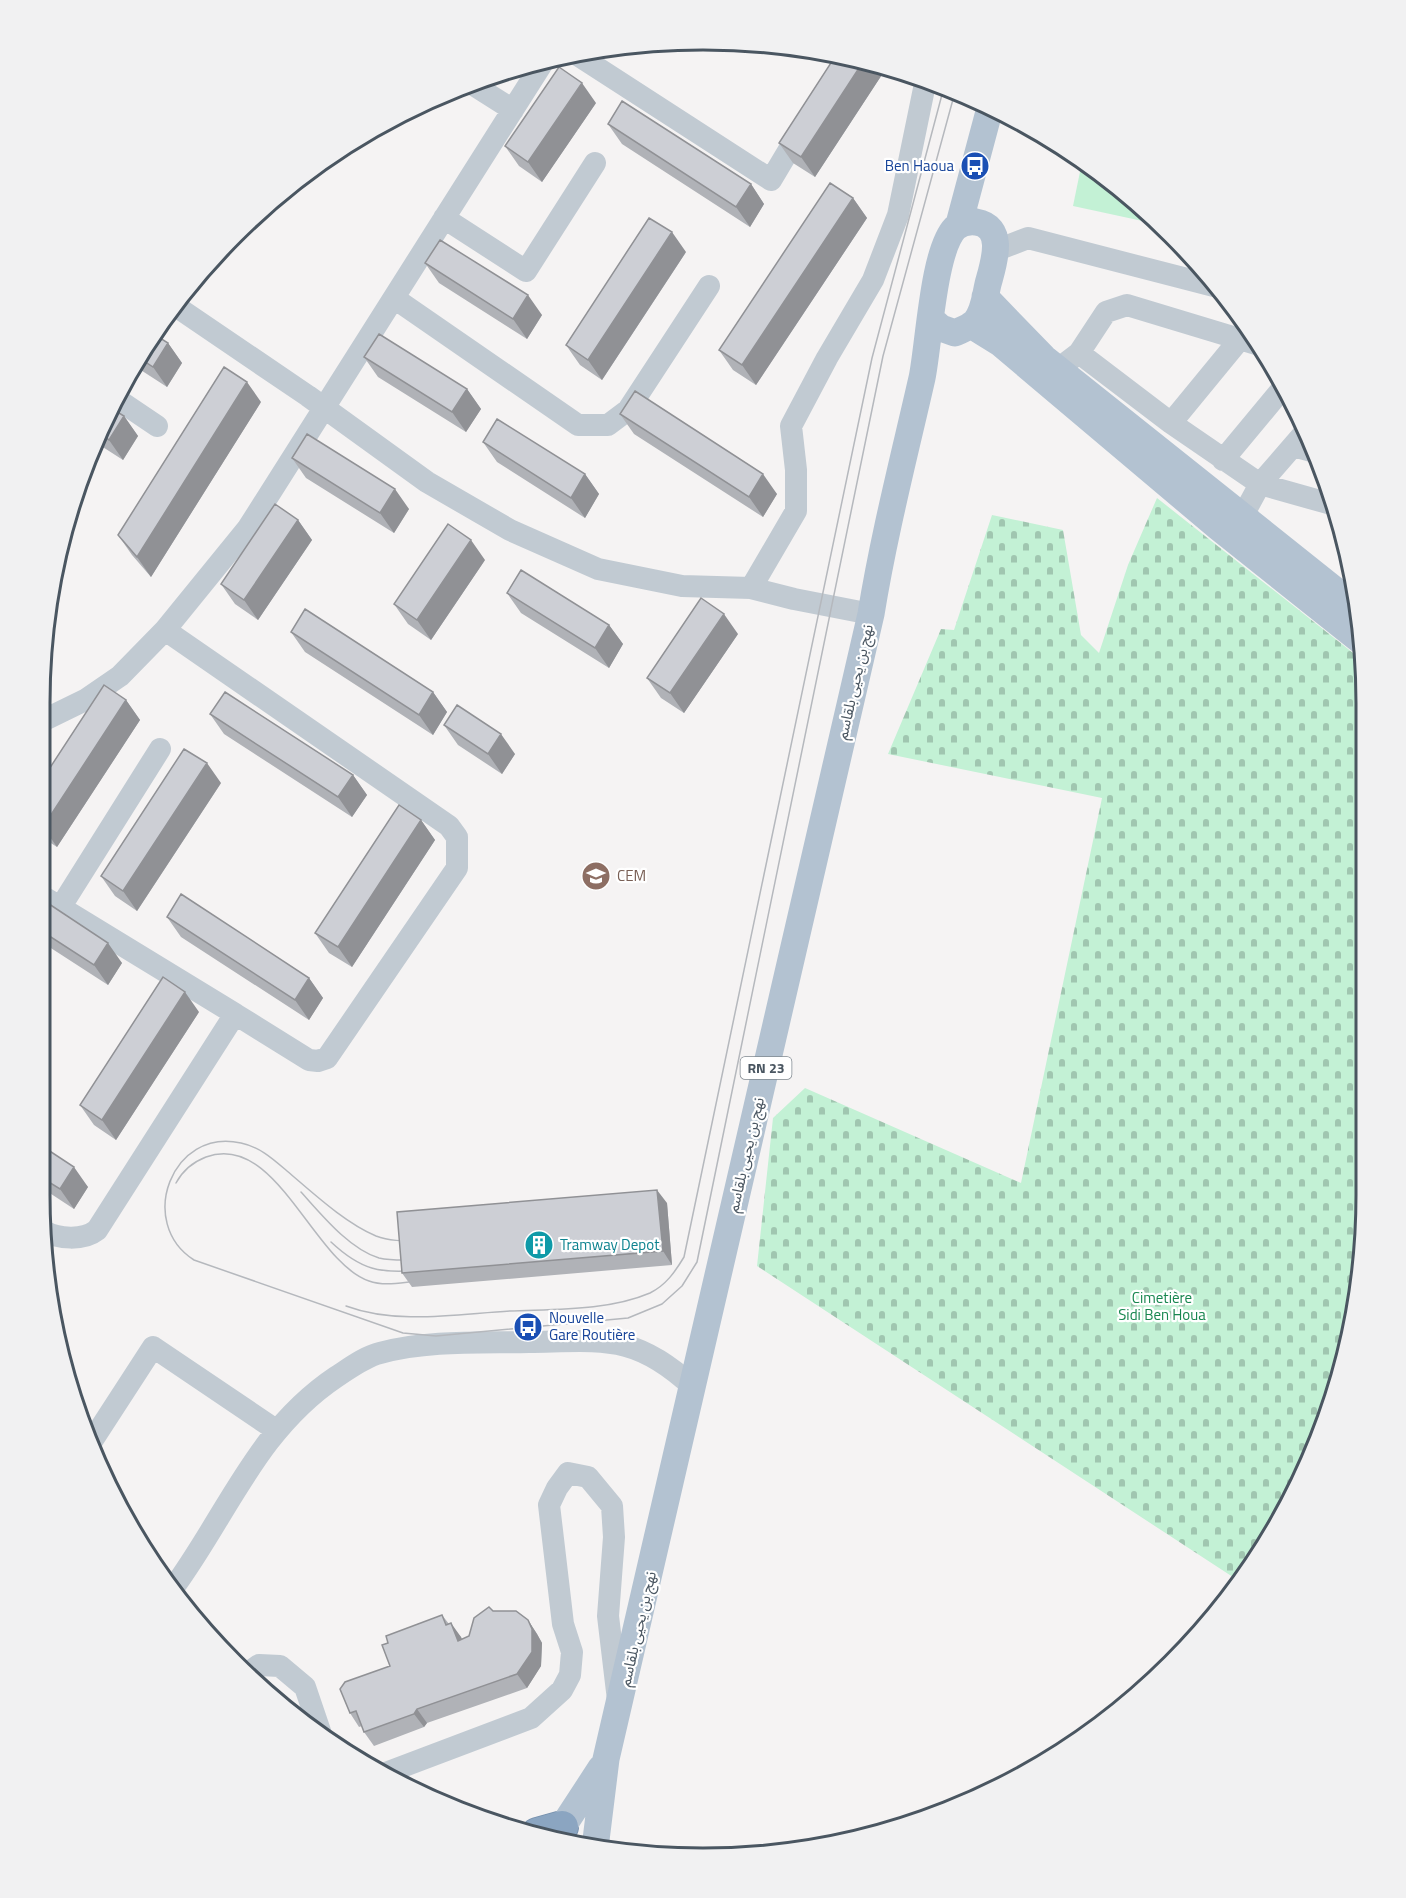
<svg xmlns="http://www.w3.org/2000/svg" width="1406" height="1898" font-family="'Titillium Web','Noto Sans Arabic',sans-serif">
  <defs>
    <pattern id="cemetery-stones" width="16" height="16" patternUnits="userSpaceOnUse" patternTransform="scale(1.5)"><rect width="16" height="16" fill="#c3f1d5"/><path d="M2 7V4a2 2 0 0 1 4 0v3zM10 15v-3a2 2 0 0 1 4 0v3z" fill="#a0c6b0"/></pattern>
  </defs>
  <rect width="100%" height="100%" fill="#f5f3f3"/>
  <path fill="url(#cemetery-stones)" d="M1157,498L1362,660L1366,1239L1332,1408L1278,1527L1239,1581L757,1266L773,1118L805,1088L1021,1183L1102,798L888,754L941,629L954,630L992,515L1063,530L1081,635L1099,653L1128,565Z"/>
  <path fill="#c3f1d5" d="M1082,162L1141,204L1161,225L1073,206Z"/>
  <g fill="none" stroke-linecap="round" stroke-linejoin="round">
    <g stroke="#7690ad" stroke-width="34">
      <path id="highway" d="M537,1834L562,1827"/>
    </g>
    <path stroke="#c1cad2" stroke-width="22" d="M576,54L771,180L802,128
      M472,84L513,110
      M444,218L526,271L595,163
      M997,250L1028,238L1218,287
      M394,298L578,425H608L628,410L709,286
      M174,305L308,396L427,482L510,530L598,569L682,586L751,588L794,599L871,614
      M1079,353L1106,312L1127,305L1256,344
      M1058,369L1079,353L1171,423L1260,484L1247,508L1248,522
      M114,397L157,426
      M1171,423L1240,339
      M1306,431L1260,484L1331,504
      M1293,446L1318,453
      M1223,460L1282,389
      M751,588L796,511V470L791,426L827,358L873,280L898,215L926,79
      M40,722L85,700L120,676L165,630L248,528L545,59
      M40,895L235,1014
      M60,908L160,749
      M44,1231C58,1239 83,1241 97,1230L235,1014L309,1060L318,1061L327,1058L457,868V837L449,826L165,630
      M92,1441L153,1347L276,1430
      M174,1587C228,1513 257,1430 336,1377C350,1368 364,1357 380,1353C428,1340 480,1343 529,1342C603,1341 635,1333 693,1387
      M245,1675L259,1665L280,1666L305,1687L322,1737
      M383,1774L531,1718L562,1690L570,1675L572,1652L563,1624L549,1505L557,1488L568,1473L588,1477L612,1506L614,1537L608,1616L618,1700"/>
    <path stroke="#b3c2d1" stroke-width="27" d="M959,224L990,108
      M985,297L1044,358L1360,610
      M971,325L1000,343L1218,527L1361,641
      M554,1840L601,1768
      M595,1848L606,1759L871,614C884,534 904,457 922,378C929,344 933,251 955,228C961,223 968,221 976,222C1007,227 993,265 988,284C985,297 984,312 975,322C970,327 961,330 955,333L941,328L931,319"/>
    <use href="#highway" stroke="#8ba5c1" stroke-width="32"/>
    <path stroke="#b5b8bd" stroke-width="1.5" d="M176,1183C183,1170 193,1162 206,1157C276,1131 313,1262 369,1281C385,1287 407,1282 423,1280
      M301,1192C321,1214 349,1249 379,1258C392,1261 404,1260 416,1260
      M417,1241C403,1241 389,1241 376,1236C345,1223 313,1193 287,1171C273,1159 260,1147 241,1143C172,1127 136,1223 194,1260L403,1333L436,1336L628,1318L662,1304L682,1286L697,1262L883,356L955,92
      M331,1242C361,1270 380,1274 420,1270
      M346,1306C397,1325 457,1314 510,1311C554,1309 608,1311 650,1293C666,1285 675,1272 684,1257L872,358L944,87"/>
  </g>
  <path fill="#b0b2b7" d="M631,45L626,53L617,48Z
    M836,55L887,67L815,177L793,163L779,143Z
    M596,103L542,182L519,166L505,146Z
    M608,124L751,184L764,204L750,227L622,144Z
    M853,198L867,218L756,385L733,370L719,350Z
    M686,252L602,380L580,365L566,345Z
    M425,263L542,315L527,339L439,283Z
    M152,333L168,343L182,363L167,387L133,365Z
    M364,357L467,389L481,409L466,432L378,377Z
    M261,402L151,577L132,555L118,535Z
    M107,410L124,416L138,436L123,460L95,442Z
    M620,414L777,494L763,517L634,434Z
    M483,442L585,474L599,494L585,518L497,462Z
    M292,458L409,509L394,533L306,478Z
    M298,520L312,540L258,620L235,604L221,584Z
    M485,560L431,640L408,624L394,604Z
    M507,593L609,625L623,644L609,668L521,613Z
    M291,632L433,692L447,712L433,735L305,652Z
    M738,634L684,713L661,698L647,678Z
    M126,700L140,720L57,847L40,836V783Z
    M210,714L353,775L367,795L352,817L224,734Z
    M444,725L515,754L502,774L458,745Z
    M221,783L137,911L115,896L101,876Z
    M421,820L435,840L352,967L329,953L315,933Z
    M40,898L122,963L108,985L40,941Z
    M167,917L309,978L323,998L309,1020L181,937Z
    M199,1012L116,1140L94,1125L80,1105Z
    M39,1144L88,1187L74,1209L39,1186Z
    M667,1203L672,1265L412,1287L402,1273Z
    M493,1611L528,1620L537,1634L542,1643L541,1666L527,1688L427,1723L424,1727L374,1746L364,1732L362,1726L359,1727L350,1713L390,1666L388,1643L442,1615L449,1624L461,1637L462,1639L469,1636Z"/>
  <path fill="#909195" d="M631,45L626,53L621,47Z
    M863,62L887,67L815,177L801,157Z
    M582,83L596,103L542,182L528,162Z
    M751,184L764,204L750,227L736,207Z
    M853,198L867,218L756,385L742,365Z
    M672,232L686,252L602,380L588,360Z
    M528,295L542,315L527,339L513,319Z
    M168,343L182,363L167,387L153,367Z
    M247,382L261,402L151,577L137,557Z
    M467,389L481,409L466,432L452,412Z
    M124,416L138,436L123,460L109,440Z
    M585,474L599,494L585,518L571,498Z
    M763,474L777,494L763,517L749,497Z
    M395,489L409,509L394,533L380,513Z
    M298,520L312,540L258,620L244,600Z
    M471,540L485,560L431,640L417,620Z
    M724,614L738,634L684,713L670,693Z
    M609,625L623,644L609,668L595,648Z
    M433,692L447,712L433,735L419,715Z
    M126,700L140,720L57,847L43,827Z
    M501,734L515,754L502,774L488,754Z
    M207,763L221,783L137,911L123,891Z
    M353,775L367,795L352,817L338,797Z
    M421,820L435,840L352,967L338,947Z
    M108,943L122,963L108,985L94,965Z
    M309,978L323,998L309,1020L295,1000Z
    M185,992L199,1012L116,1140L102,1120Z
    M74,1167L88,1187L74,1209L60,1189Z
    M657,1190L667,1203L672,1265L663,1251Z
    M528,1620L537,1634L542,1643L541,1666L527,1688L517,1674Z
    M451,1623L461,1637L467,1654L458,1641Z
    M417,1709L427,1723L424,1727L414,1714Z"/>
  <path fill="#cdcfd5" stroke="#909195" stroke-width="1.5" d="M836,55L863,62L801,157L779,143Z
    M559,67L582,83L528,162L505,146Z
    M622,101L751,184L736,207L608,124Z
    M830,183L853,198L742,365L719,350Z
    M649,218L672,232L588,360L566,345Z
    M440,240L528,295L513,319L425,263Z
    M152,333L168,343L153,367L138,357Z
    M379,334L467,389L452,412L364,357Z
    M224,367L247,382L137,557L118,535Z
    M635,391L763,474L749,497L620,414Z
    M109,407L124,416L109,440L98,433Z
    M497,419L585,474L571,498L483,442Z
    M307,434L395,489L380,513L292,458Z
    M275,504L298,520L244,600L221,584Z
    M448,524L471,540L417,620L394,604Z
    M521,570L609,625L595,648L507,593Z
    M701,598L724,614L670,693L647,678Z
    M305,609L433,692L419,715L291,632Z
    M104,685L126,700L43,827L40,826V783Z
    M225,692L353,775L338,797L210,714Z
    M457,705L501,734L488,754L444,725Z
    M184,749L207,763L123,891L101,876Z
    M399,805L421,820L338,947L315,933Z
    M181,894L309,978L295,1000L167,917Z
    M40,898L108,943L94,965L40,930Z
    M163,977L185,992L102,1120L80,1105Z
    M39,1144L74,1167L60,1189L39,1176Z
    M657,1190L663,1251L402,1273L397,1212Z
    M489,1607L493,1611H516L528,1620L532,1629V1652L517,1674L417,1709L414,1714L364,1732L356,1711L350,1713L340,1689L345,1682L390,1666L382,1645L388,1643L386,1636L442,1615L446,1625L451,1623L458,1641L469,1636L474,1618Z"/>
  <defs>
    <g id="bus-disc" transform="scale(1.5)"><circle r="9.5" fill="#1a4fb4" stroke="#fff"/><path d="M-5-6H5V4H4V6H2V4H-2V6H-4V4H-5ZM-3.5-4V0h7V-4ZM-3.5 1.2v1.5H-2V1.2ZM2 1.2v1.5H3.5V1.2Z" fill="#fff"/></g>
    <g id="school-disc" transform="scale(1.5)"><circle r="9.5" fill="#8d6e63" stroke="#fff"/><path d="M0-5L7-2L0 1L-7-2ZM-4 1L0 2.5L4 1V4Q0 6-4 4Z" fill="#fff"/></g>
    <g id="building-disc" transform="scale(1.5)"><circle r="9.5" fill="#0f9aa8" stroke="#fff"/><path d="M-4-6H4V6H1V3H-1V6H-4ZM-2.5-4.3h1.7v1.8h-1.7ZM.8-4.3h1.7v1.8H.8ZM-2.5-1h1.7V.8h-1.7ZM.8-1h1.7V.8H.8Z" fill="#fff"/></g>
  </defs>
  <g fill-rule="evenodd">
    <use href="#bus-disc" x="975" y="166"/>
    <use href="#school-disc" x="596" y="876"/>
    <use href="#building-disc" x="539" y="1245"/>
    <use href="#bus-disc" x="528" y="1327"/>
  </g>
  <g text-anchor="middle" stroke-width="4.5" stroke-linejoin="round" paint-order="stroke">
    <rect fill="#fff" stroke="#808990" stroke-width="1.5" x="740.5" y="1057" width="51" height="22" rx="4.5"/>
    <g font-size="14" font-weight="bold" fill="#4a5661">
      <text x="766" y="1073">RN 23</text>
    </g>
    <g font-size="15" fill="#164399" stroke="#fff" text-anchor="end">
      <text x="954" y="171">Ben Haoua</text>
      <text x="549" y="1323" text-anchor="start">Nouvelle<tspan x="549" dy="17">Gare Routière</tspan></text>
    </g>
    <g font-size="15" fill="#4a5661" stroke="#fff">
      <text transform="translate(855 682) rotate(-77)" y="5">نهج بن يحيى بلقاسم</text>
      <text transform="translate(746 1155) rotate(-77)" y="5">نهج بن يحيى بلقاسم</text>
      <text transform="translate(638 1629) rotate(-77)" y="5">نهج بن يحيى بلقاسم</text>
    </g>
    <g font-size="15" fill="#785e54" stroke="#fff" text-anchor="start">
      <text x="617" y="881">CEM</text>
    </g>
    <g font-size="15" fill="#0d838f" stroke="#fff" text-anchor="start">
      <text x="560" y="1250">Tramway Depot</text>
    </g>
    <g font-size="15" fill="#17864f" stroke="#fff">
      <text x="1162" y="1303">Cimetière<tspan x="1162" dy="17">Sidi Ben Houa</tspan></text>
    </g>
  </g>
  <path d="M0 0H1406V1898H0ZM703 50H703A653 653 0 0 1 1356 703V1195A653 653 0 0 1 703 1848H703A653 653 0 0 1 50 1195V703A653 653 0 0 1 703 50Z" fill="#f1f1f2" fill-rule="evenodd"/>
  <path fill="none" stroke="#4a5661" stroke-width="3" d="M703 50H703A653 653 0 0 1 1356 703V1195A653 653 0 0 1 703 1848H703A653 653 0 0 1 50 1195V703A653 653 0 0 1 703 50Z"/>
</svg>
